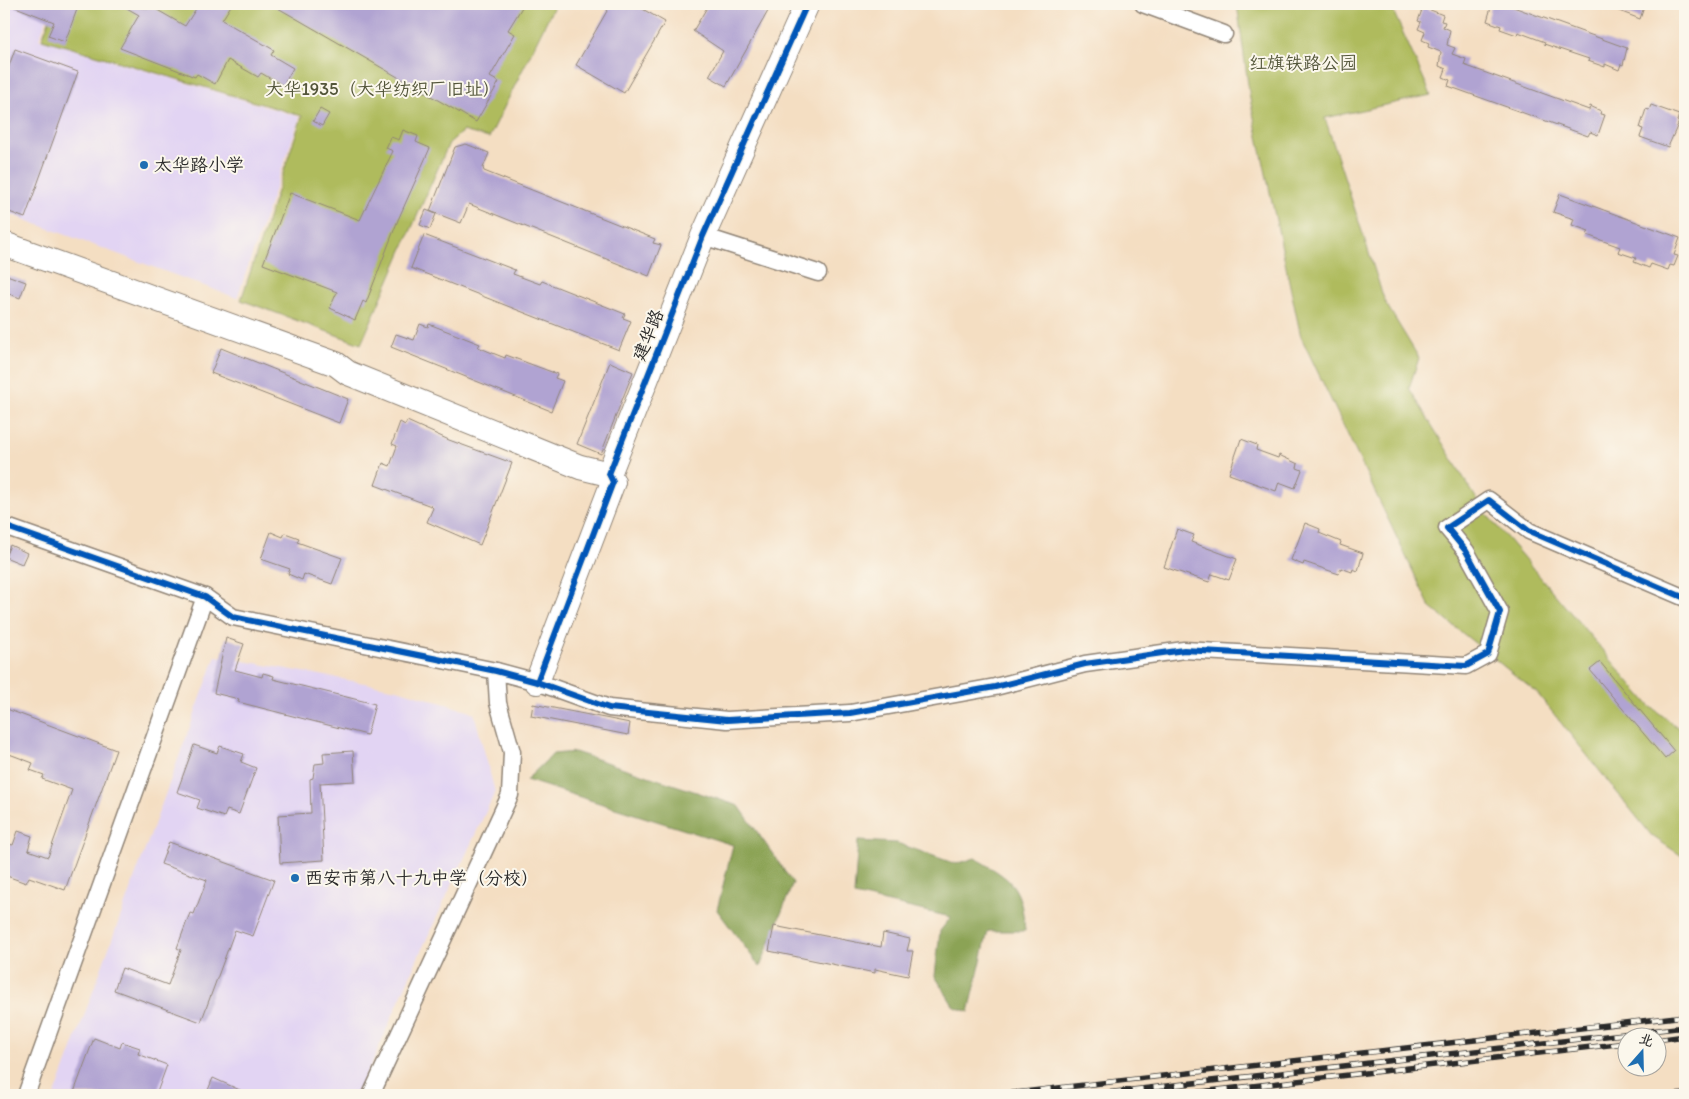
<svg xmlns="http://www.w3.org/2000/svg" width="1689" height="1099" viewBox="0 0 1689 1099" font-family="Itim,'LXGW WenKai TC',sans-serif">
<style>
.built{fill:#e2d4f3}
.green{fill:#afbb5d;stroke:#6d7344}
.forest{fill:#8ba354;stroke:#5b6740}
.building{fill:#b0a3d2}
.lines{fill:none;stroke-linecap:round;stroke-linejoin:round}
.street-casing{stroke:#908476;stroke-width:19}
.secondary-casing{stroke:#908476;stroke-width:26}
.street{stroke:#fff;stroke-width:16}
.secondary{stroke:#fff;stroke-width:24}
.rail-casing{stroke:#2b2b2b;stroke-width:5.5}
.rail{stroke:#fbf7ec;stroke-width:4;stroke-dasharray:11;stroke-linecap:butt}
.cycleway-casing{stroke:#fbf7ec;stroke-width:9}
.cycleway{stroke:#0057b8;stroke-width:6}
.poi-dot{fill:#1f6fb2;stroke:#fbf7ec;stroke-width:2}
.labels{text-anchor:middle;stroke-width:4;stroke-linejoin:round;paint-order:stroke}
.park-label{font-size:18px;fill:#53563a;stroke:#fbf7ec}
.poi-label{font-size:18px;fill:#2b2b2b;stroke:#fbf7ec;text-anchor:start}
.street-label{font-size:18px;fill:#2b2b2b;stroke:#fbf7ec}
</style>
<rect width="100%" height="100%" fill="#fbf7ec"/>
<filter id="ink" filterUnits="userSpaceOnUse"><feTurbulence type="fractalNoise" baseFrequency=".02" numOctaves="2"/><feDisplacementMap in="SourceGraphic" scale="10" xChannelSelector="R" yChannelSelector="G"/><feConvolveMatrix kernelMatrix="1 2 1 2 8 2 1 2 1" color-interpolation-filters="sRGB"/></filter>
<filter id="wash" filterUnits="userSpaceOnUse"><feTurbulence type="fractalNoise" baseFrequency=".0096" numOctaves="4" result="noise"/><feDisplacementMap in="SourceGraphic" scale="20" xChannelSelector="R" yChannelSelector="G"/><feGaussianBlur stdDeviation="1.12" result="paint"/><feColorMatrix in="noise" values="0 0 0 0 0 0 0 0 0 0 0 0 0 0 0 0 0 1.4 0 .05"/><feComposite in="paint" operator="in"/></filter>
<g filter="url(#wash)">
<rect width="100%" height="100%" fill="#f4dec2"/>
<g class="built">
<polygon points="4,4 53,4 39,39 300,117 237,298 4,212"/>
<polygon points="216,656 397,689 474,713 495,792 415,964 358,1095 55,1095"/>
</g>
<g class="green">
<polygon points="55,4 555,4 489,138 463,131 449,143 361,344 241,300 302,116 42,39"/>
<polygon points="1237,4 1390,4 1431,95 1325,118 1385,302 1419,358 1409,388 1484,511 1650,706 1685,733 1685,858 1652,836 1537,693 1430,607 1301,337 1250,99"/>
</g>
<g class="forest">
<polygon points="575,752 739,806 793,883 760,967 717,910 733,845 526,780 553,754"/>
<path d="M 858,841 L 897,843 L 956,864 L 975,858 C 1013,881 1021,884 1025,931 L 988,931 L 969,1012 L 954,1007 L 935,976 L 940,931 L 951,917 L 854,895 Z"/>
</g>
<g id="blocks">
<g class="building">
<polygon points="8,4 79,4 65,42 48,36 54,22"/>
<polygon points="199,4 232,4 222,20 274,50 271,55 293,68 283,86 261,73 258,77 228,60 215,84 197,74 195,77 120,48 139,15 125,7 154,8 185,26"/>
<polygon points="271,4 524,4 508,30 515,34 490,77 499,82 476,122"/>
<polygon points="611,4 634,4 665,22 624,93 576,65"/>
<polygon points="709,4 772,4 726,86 709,76 723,51 693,31"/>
<polygon points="1492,4 1505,4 1627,48 1623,65 1621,64 1619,70 1605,64 1605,67 1588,61 1589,59 1544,44 1545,42 1518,32 1517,35 1500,29 1501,26 1487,21"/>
<polygon points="1601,4 1645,4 1640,19"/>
<polygon points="1423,7 1443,15 1441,21 1445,22 1443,27 1450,30 1447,45 1455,48 1452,54 1466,59 1464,65 1589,110 1590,106 1601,111 1600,114 1605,115 1598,135 1590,132 1588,136 1448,86 1450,80 1443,77 1446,69 1439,66 1441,52 1428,47 1429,43 1422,40 1425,32 1418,29 1421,22 1418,21"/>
<polygon points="15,49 78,72 25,218 4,210 4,80"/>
<polygon points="1651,105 1679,115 1677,121 1679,122 1668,147 1640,137 1643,129 1640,128 1646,109 1649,110"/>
<polygon points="320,109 329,114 322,126 313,121"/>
<polygon points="403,130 418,136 416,142 430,148 398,220 366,303 363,301 355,320 330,308 337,292 263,264 290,193 360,220 393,151 386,148 391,137 399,140"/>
<polygon points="466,144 489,153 483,168 484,171 655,239 653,243 661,245 649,276 469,204 461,223 430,211 455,147"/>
<polygon points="1560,194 1680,238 1674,255 1678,256 1674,266 1670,265 1668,270 1651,264 1649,268 1634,262 1636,258 1618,252 1620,247 1587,235 1589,231 1572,225 1574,219 1553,212"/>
<polygon points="426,210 436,214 430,229 420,225"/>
<polygon points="424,235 515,270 513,274 540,284 542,281 625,314 623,318 631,321 619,350 411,268"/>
<polygon points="4,274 26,282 20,298 4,292"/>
<polygon points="420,324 428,327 429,324 480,344 478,347 490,352 505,358 506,355 557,374 555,378 563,381 551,411 391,347 396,334 414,340"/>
<polygon points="221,348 348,399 339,423 211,373"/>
<polygon points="610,362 633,372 601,454 577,444"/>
<polygon points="407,421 449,440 512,463 480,545 427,522 433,508 431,506 375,485 383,463 390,466 397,446 392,444 400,422 405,425"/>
<polygon points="1241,439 1257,445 1256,450 1278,458 1279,455 1298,464 1297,468 1302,470 1295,488 1279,482 1276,491 1229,474"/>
<polygon points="1305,523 1320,529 1319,533 1341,542 1340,545 1363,553 1358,571 1353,569 1352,572 1341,568 1339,574 1304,562 1303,565 1291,560"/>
<polygon points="1177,529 1194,535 1191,542 1237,559 1229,580 1212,574 1209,582 1164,567"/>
<polygon points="271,532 283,537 285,533 299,538 297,542 342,558 332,584 304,574 302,580 288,574 290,569 261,559"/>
<polygon points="10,545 27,553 22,564 5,557"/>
<polygon points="226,638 244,644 235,670 262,677 263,673 274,676 273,679 375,704 367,735 238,702 239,699 214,693"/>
<polygon points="1600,662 1674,751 1665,759 1590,670"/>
<polygon points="533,704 630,723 628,735 531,716"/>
<polygon points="4,708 116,750 65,890 29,877 26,883 4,875 4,843 13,845 18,831 32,836 28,850 48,857 72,790 42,779 44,775 30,770 33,763 4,752"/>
<polygon points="194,745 217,753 220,746 244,754 241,762 256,768 239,814 227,810 224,817 197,808 200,800 177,792"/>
<polygon points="353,751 355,781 320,783 324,860 280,863 278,815 311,813 310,779 313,778 315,764 324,763 323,753"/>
<polygon points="169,842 274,880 253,936 235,930 201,1022 114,990 122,968 168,985 181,950 177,948 190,913 194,914 207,880 161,864"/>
<polygon points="774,926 881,947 883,933 910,939 907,951 913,951 908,976 875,969 875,973 769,951"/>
<polygon points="94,1038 120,1048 122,1042 140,1048 138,1054 167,1065 156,1095 73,1095"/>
<polygon points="213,1078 251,1095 206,1095"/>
</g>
</g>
</g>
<g filter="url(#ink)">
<use href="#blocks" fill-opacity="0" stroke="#908476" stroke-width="1"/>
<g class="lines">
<defs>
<g id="street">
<polyline points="1143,4 1224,34"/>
<polyline points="703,236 818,273"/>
<polyline points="4,526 205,597 233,617 496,671 537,682 609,708 727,720 850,713 995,687 1085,664 1184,650 1466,666 1488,654 1500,612 1466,551 1447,528 1489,500 1529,531 1685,598"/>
<polyline points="26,1095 205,597"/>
<polyline points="371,1095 510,795 512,752 498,703 496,671"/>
</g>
<g id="secondary">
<polyline points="4,244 336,364 348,373 580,467 609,474"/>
<polyline points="537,682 613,482 609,474 703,236 807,4"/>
</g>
</defs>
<use href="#street" class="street-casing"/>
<use href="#secondary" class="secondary-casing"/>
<use href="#street" class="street"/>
<use href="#secondary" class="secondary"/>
<defs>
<g id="rail">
<polyline points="1656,1040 1685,1036"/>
<polyline points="996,1095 1685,1016"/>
<polyline points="1088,1095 1685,1027"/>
<polyline points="1174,1095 1626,1043"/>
<polyline points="1672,1095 1685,1094"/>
</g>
</defs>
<use href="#rail" class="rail-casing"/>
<use href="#rail" class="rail"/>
<defs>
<g id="cycleway">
<polyline points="4,526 205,597 233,617 496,671 537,682 609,708 727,720 850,713 995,687 1085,664 1184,650 1466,666 1488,654 1500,612 1466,551 1447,528 1489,500 1529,531 1685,598"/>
<polyline points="537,682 613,482 609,474 703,236 807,4"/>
</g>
</defs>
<use href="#cycleway" class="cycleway-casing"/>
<use href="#cycleway" class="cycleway"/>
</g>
</g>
<g class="poi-dot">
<circle cx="144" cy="165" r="5"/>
<circle cx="295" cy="878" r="5"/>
</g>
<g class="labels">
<g class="park-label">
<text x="1303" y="69">红旗铁路公园</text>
<text x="383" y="95">大华1935（大华纺织厂旧址）</text>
</g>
<g class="poi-label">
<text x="154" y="171">太华路小学</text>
<text x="305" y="884">西安市第八十九中学（分校）</text>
</g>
<g class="street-label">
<text transform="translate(648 335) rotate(-68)" y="6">建华路</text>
</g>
</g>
<rect width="1689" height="1099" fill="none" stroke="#fbf7ec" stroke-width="20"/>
<g transform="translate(1642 1052) rotate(20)"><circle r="24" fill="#fbf7ec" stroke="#a8a59f"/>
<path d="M0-4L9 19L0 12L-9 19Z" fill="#1f6fb2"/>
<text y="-8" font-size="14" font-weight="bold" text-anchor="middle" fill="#2b2b2b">北</text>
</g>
</svg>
